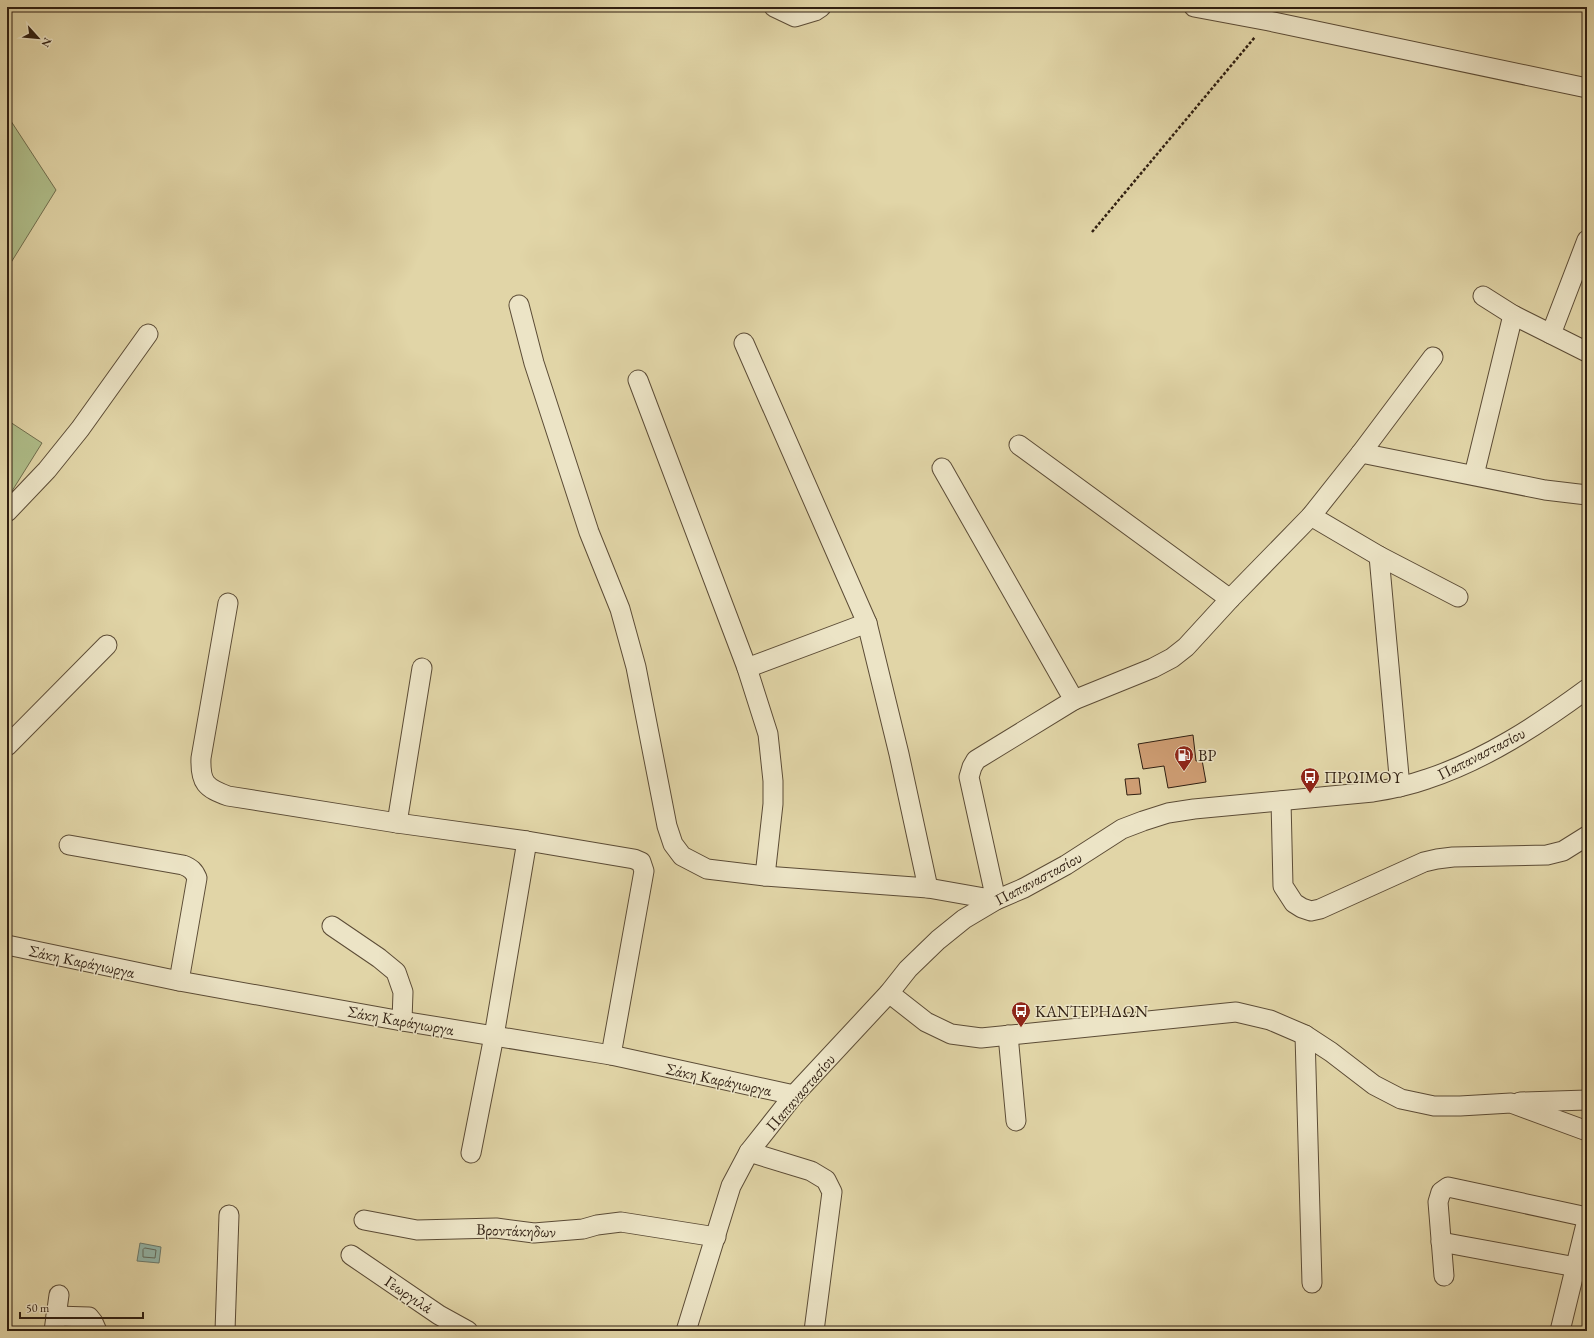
<svg xmlns="http://www.w3.org/2000/svg" width="1594" height="1338" viewBox="0 0 1594 1338" font-family="'EB Garamond',serif">
<style>
.green{fill:#afbe8a;stroke:#706e4e}
.water{fill:#94b8ac;stroke:#6c7b6e}
.lines{fill:none;stroke-linecap:round;stroke-linejoin:round}
.shore{stroke:#626c5e;stroke-width:1}
.building{fill:#ce9d73;stroke:#301f11}
.minor-casing{stroke:#5c4c36;stroke-width:21}
.path{stroke:#301f11;stroke-width:2.5;stroke-dasharray:3 2;stroke-linecap:butt}
.minor{stroke:#ece4c6;stroke-width:19}
.labels{text-anchor:middle;stroke-width:3;stroke-linejoin:round;paint-order:stroke}
.street-label{font-size:16px;fill:#301f11;stroke:#ece4c6}
.poi-label{font-size:16px;fill:#301f11;stroke:#ece4c6;text-anchor:start}
</style>
<rect width="100%" height="100%" fill="#e1d5a7"/>
<filter id="stains"><feTurbulence type="fractalNoise" baseFrequency=".005" numOctaves="4"/><feColorMatrix values="0 0 0 0 .2 0 0 0 0 .09 0 0 0 0 .02 0 0 0 .5 -.17"/></filter>
<radialGradient id="worn" r=".72"><stop offset=".6" stop-color="#630" stop-opacity="0"/><stop offset="1" stop-color="#630" stop-opacity=".3"/></radialGradient>
<g class="green">
<polygon points="7,115 56,190 7,269"/>
<polygon points="7,420 42,443 7,499"/>
</g>
<polygon class="water" points="140,1243 161,1247 159,1263 137,1261"/>
<g class="lines">
<polygon class="shore" points="145,1248 156,1250 155,1258 143,1257 143,1250"/>
</g>
<g class="building">
<polygon points="1193,735 1196,761 1202,760 1206,782 1168,788 1164,766 1143,769 1138,744"/>
<polygon points="1139,778 1141,794 1127,795 1125,779"/>
</g>
<g class="lines">
<defs>
<g id="minor">
<polyline points="774,7 795,17 815,11 821,7"/>
<polyline points="1194,7 1269,21 1587,88"/>
<polyline points="1483,296 1513,315 1587,352"/>
<polyline points="519,305 534,363 589,532 620,609 636,667 667,826 673,844 682,856 707,869 765,876 928,888 996,900 969,777 972,767 976,760 1074,700 1153,668 1172,658 1186,647 1230,599 1311,516 1361,453 1433,357"/>
<polyline points="1551,334 1587,240"/>
<polyline points="744,343 867,623 899,754 928,888"/>
<polyline points="638,380 747,668 768,734 773,781 773,804 765,876"/>
<polyline points="1019,445 1230,599"/>
<polyline points="1361,453 1545,490 1587,495"/>
<polyline points="942,468 1074,700"/>
<polyline points="1474,475 1513,315"/>
<polyline points="7,512 47,470 80,429 148,334"/>
<polyline points="1311,516 1379,556 1458,597"/>
<polyline points="1379,556 1400,787"/>
<path d="M 228,603 L 201,758 C 200,783 206,788 228,796 L 397,823 L 527,841 L 634,859 L 641,862 L 644,871 L 611,1055"/>
<polyline points="747,668 867,623"/>
<polyline points="7,746 107,645"/>
<polyline points="1281,801 1283,886 1294,903 1302,908 1311,911 1320,909 1424,862 1437,859 1453,857 1547,855 1563,851 1587,836"/>
<polyline points="397,823 422,668"/>
<path d="M 69,845 L 183,865 C 191,868 194,871 197,878 L 179,981"/>
<polyline points="332,926 379,958 396,972 403,992 402,1021"/>
<polyline points="7,945 179,981 402,1021 611,1055 794,1095"/>
<polyline points="889,993 926,1022 951,1034 981,1038 1236,1012 1270,1020 1305,1035 1331,1052 1374,1085 1401,1099 1434,1106 1460,1106 1511,1103 1587,1131"/>
<polyline points="1008,1035 1016,1121"/>
<polyline points="1305,1035 1312,1283"/>
<polyline points="1520,1102 1587,1100"/>
<polyline points="749,1152 811,1171 826,1180 832,1192 814,1331"/>
<polyline points="471,1153 494,1036 527,841"/>
<polyline points="364,1220 417,1230 496,1228 534,1233 583,1229 597,1225 621,1222 716,1237"/>
<polyline points="1441,1242 1576,1267"/>
<polyline points="351,1255 439,1315 468,1331"/>
<polyline points="1444,1276 1438,1202 1441,1192 1448,1187 1587,1217"/>
<polyline points="56,1316 89,1317 93,1322 97,1331"/>
<polyline points="54,1331 59,1295"/>
<polyline points="225,1331 229,1215"/>
<path d="M 686,1331 L 731,1186 L 749,1152 L 794,1095 L 889,993 L 908,969 L 938,940 L 964,919 L 996,900 L 1024,888 L 1066,865 L 1122,829 L 1143,821 L 1168,813 L 1194,809 L 1373,792 C 1391,789 1410,785 1427,779 C 1485,760 1538,725 1587,689"/>
<polyline points="1560,1331 1587,1220"/>
</g>
</defs>
<use href="#minor" class="minor-casing"/>
<polyline class="path" points="1092,232 1255,37"/>
<use href="#minor" class="minor"/>
</g>
<defs>
<symbol id="fuel-pin" viewBox="-11 -11 22 30"><path d="M0 17L-7.5 6A9.5 9.5 0 1 1 7.5 6Z" fill="#8f2418" stroke="#ece4c6"/><path d="M-5.5-6h7V0h2V4h1.3V-2.5L3-4.5l.8-.8L6-3V5H2.5V1h-1V6h-7ZM-4.2-4.7v3.2H.2V-4.7Z" fill="#fff"/></symbol>
<symbol id="bus-pin" viewBox="-11 -11 22 30"><path d="M0 17L-7.5 6A9.5 9.5 0 1 1 7.5 6Z" fill="#8f2418" stroke="#ece4c6"/><path d="M-5-6H5V4H4V6H2V4H-2V6H-4V4H-5ZM-3.5-4V0h7V-4ZM-3.5 1.2v1.5H-2V1.2ZM2 1.2v1.5H3.5V1.2Z" fill="#fff"/></symbol>
</defs>
<g fill-rule="evenodd">
<use href="#fuel-pin" x="1173" y="744" width="22" height="30"/>
<use href="#bus-pin" x="1299" y="766" width="22" height="30"/>
<use href="#bus-pin" x="1010" y="1000" width="22" height="30"/>
</g>
<g class="labels">
<g class="street-label">
<text transform="translate(1481 753) rotate(-27)" y="6">Παπαναστασίου</text>
<text transform="translate(1038 878) rotate(-28)" y="6">Παπαναστασίου</text>
<text transform="translate(82 961) rotate(12)" y="6">Σάκη Καράγιωργα</text>
<text transform="translate(401 1020) rotate(10)" y="6">Σάκη Καράγιωργα</text>
<text transform="translate(719 1079) rotate(12)" y="6">Σάκη Καράγιωργα</text>
<text transform="translate(800 1092) rotate(-49)" y="6">Παπαναστασίου</text>
<text transform="translate(516 1230) rotate(2)" y="6">Βροντάκηδων</text>
<text transform="translate(409 1294) rotate(34)" y="6">Γεωργιλά</text>
</g>
<g class="poi-label">
<text x="1198" y="761">BP</text>
<text x="1324" y="783">ΠΡΩΙΜΟΥ</text>
<text x="1035" y="1017">ΚΑΝΤΕΡΗΔΩΝ</text>
</g>
</g>
<rect width="1594" height="1338" fill="none" stroke="#e1d5a7" stroke-width="24"/>
<rect x="8" y="8" width="1578" height="1322" fill="none" stroke="#301f11" stroke-width="2"/>
<rect x="12" y="12" width="1570" height="1314" fill="none" stroke="#301f11"/>
<g transform="translate(38 38) rotate(117)" stroke="#ece4c6" stroke-width="3" paint-order="stroke">
<path d="M0-3L7 15L0 10L-7 15Z" fill="#301f11"/>
<text y="-6" font-size="11" font-weight="bold" text-anchor="middle" fill="#301f11">N</text>
</g>
<path d="M20 1312v6h123v-6" fill="none" stroke="#301f11" stroke-width="2"/>
<text x="26" y="1312" font-size="12" fill="#301f11" stroke="#ece4c6" stroke-width="3" paint-order="stroke">50 m</text>
<rect width="100%" height="100%" filter="url(#stains)"/>
<rect width="100%" height="100%" fill="url(#worn)"/>
</svg>
